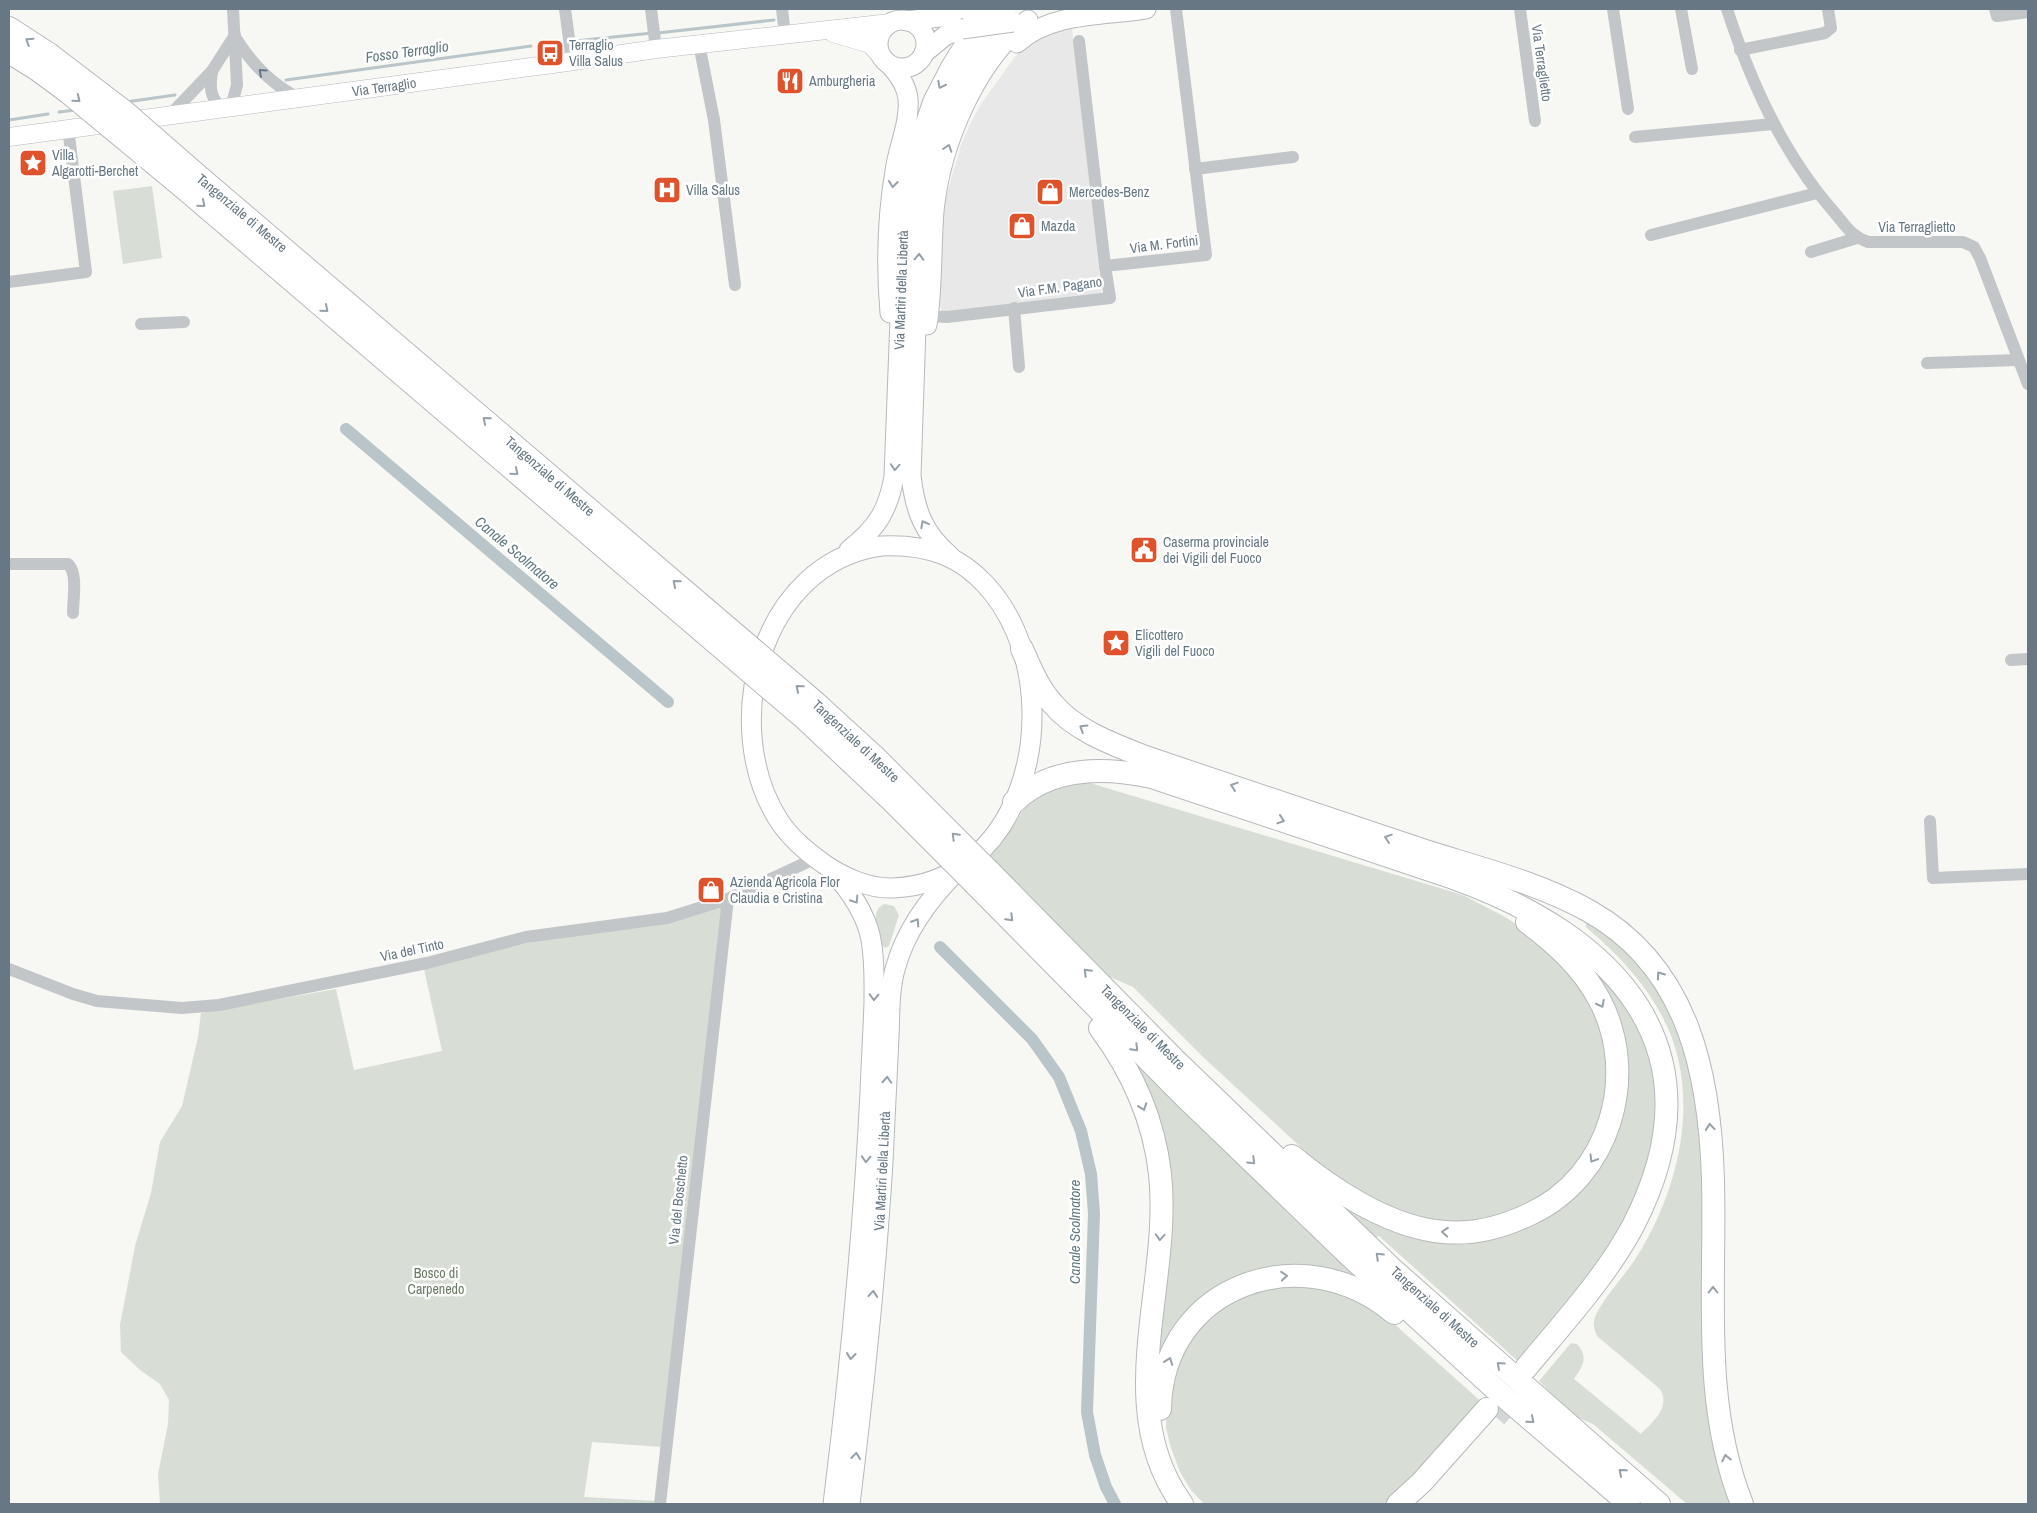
<svg xmlns="http://www.w3.org/2000/svg" width="2037" height="1513" viewBox="0 0 2037 1513" font-family="'Archivo Narrow',sans-serif">
<style>
.built{fill:#e7e8e7}
.green{fill:#d8ded5}
.lines{fill:none;stroke-linecap:round;stroke-linejoin:round}
.stream{stroke:#b9c5c8;stroke-width:3}
.canal{stroke:#b9c5c8;stroke-width:12}
.highway-tunnel{stroke:#d3d7d8;stroke-width:22;stroke-dasharray:22 11;stroke-linecap:butt}
.secondary-casing{stroke:#b5babe;stroke-width:19}
.primary-casing{stroke:#b5babd;stroke-width:21}
.highway-casing{stroke:#b5b9bb;stroke-width:24}
.street{stroke:#c2c6c9;stroke-width:12}
.secondary{stroke:#fff;stroke-width:18}
.primary{stroke:#fff;stroke-width:19}
.highway{stroke:#fff;stroke-width:22}
.primary-bridge-casing{stroke:#b5babd;stroke-width:21;stroke-linecap:butt}
.highway-bridge-casing{stroke:#b5b9bb;stroke-width:24;stroke-linecap:butt}
.primary-bridge{stroke:#fff;stroke-width:19}
.highway-bridge{stroke:#fff;stroke-width:22}
.oneway{stroke:#95a0a9}
.oneway2{stroke:#677884}
.labels{text-anchor:middle;stroke-width:5;stroke-linejoin:round;paint-order:stroke}
.poi-label{font-size:14px;fill:#677884;stroke:#fff;text-anchor:start}
.street-label{font-size:14px;fill:#677884;stroke:#fff}
.park-label{font-size:14px;fill:#6a7b65;stroke:#fff}
.water-label{font-size:15px;font-style:italic;fill:#637980;stroke:#fff}
</style>
<rect width="100%" height="100%" fill="#f7f7f4"/>
<polygon class="built" points="1072,28 1102,296 943,312 940,307 942,232 945,200 961,145 971,122 981,104 1014,58 1026,47 1045,33"/>
<g class="green">
<polygon points="152,186 162,258 123,264 113,191"/>
<polygon points="1075,782 1090,783 1463,895 1505,917 1541,940 1602,1011 1614,1096 1564,1189 1460,1230 1384,1210 1306,1159 1305,1151 1203,1057 1133,987 1110,977 988,856 1014,825 1021,813 1031,799 1046,790"/>
<path d="M 884,904 L 894,906 L 899,915 L 889,946 L 885,948 L 882,945 C 880,932 868,912 884,904 Z"/>
<polygon points="722,906 662,1447 592,1442 584,1497 657,1501 656,1504 160,1504 158,1474 168,1424 169,1400 160,1384 140,1370 121,1352 120,1325 135,1246 151,1193 160,1142 182,1106 198,1037 201,1013 336,989 354,1070 442,1051 424,969 527,943"/>
<path d="M 1591,920 L 1648,970 L 1693,1056 L 1737,1504 L 1687,1504 L 1593,1424 L 1574,1416 L 1539,1381 L 1571,1343 L 1577,1344 C 1589,1358 1583,1366 1574,1379 L 1641,1434 C 1653,1422 1671,1407 1660,1389 L 1597,1336 C 1595,1331 1593,1326 1594,1321 C 1597,1305 1626,1274 1636,1258 C 1680,1189 1703,1092 1662,1016 C 1643,980 1616,953 1586,927 L 1586,922 Z"/>
<polygon points="1574,956 1613,986 1650,1046 1658,1129 1632,1216 1521,1364 1379,1236 1375,1238 1344,1210 1349,1205 1388,1223 1539,1219 1624,1091"/>
<polygon points="1134,1061 1356,1276 1356,1279 1295,1271 1181,1330 1155,1440 1164,1242"/>
<polygon points="1297,1282 1372,1304 1485,1405 1393,1504 1204,1504 1191,1490 1180,1472 1171,1448 1166,1428 1167,1393 1189,1338 1234,1298"/>
</g>
<g class="lines">
<g class="stream">
<polyline points="658,33 774,20"/>
<polyline points="575,41 652,33"/>
<polyline points="286,80 531,46"/>
<polyline points="126,102 175,95"/>
<polyline points="59,112 76,110"/>
<polyline points="9,120 48,114"/>
</g>
<g class="canal">
<polyline points="346,429 668,702"/>
<polyline points="940,947 1032,1039 1059,1077 1081,1131 1091,1174 1094,1214 1087,1412 1095,1455 1106,1487 1115,1504"/>
</g>
<polyline class="highway-tunnel" points="1496,1417 1522,1388"/>
<defs>
<g id="secondary">
<polyline points="833,33 870,44 881,56"/>
<polyline points="9,137 560,63 656,49 890,23"/>
</g>
<g id="primary">
<circle cx="902" cy="44" r="24"/>
<polyline points="907,21 971,13"/>
<path d="M 1017,43 C 1051,12 1104,16 1146,9"/>
<polyline points="924,53 946,35 962,29"/>
<path d="M 890,313 C 886,266 887,218 895,171 C 898,147 910,124 908,99 C 907,87 899,75 891,66"/>
<path d="M 927,325 C 933,287 931,249 934,211 C 941,143 975,63 1028,20"/>
<path d="M 881,546 C 902,545 924,547 944,555 C 976,568 1000,597 1014,628 C 1059,727 1020,882 893,888 C 869,889 843,877 824,864 C 806,851 790,838 778,819 C 719,725 760,563 881,546 Z"/>
<path d="M 849,550 C 876,529 888,511 894,477 L 903,239 L 905,207 L 909,177 L 916,150 L 933,101 L 950,68 L 982,16"/>
<path d="M 950,556 C 923,533 915,510 911,476 L 919,238 L 924,187 L 934,145 L 949,106 L 965,75 L 1003,14"/>
<path d="M 833,1504 C 850,1367 863,1231 870,1093 C 871,1063 873,1033 874,1002 C 874,980 875,957 870,935 C 864,911 850,891 834,873"/>
<path d="M 850,1504 C 864,1390 876,1277 883,1162 C 885,1121 887,1079 889,1037 C 890,1014 889,988 896,966 C 906,930 930,898 956,872"/>
</g>
<g id="highway">
<polyline points="9,28 49,54"/>
<polyline points="9,52 38,70"/>
<path d="M 1022,649 C 1030,667 1038,687 1052,703 C 1075,731 1115,745 1148,758 C 1240,788 1331,819 1422,850 C 1478,868 1537,882 1589,911 C 1689,967 1710,1075 1713,1180 C 1716,1288 1701,1401 1742,1504"/>
<path d="M 1014,802 C 1051,766 1105,767 1152,777 L 1451,877 C 1615,935 1725,1048 1633,1226 C 1605,1278 1564,1322 1526,1368"/>
<polyline points="989,871 1175,1060 1391,1268 1659,1504"/>
<polyline points="975,884 1182,1094 1350,1256 1494,1388 1629,1504"/>
<path d="M 1100,1028 C 1132,1071 1154,1121 1160,1174 C 1172,1283 1111,1407 1182,1504"/>
<path d="M 1292,1156 C 1330,1188 1385,1224 1435,1231 C 1467,1236 1501,1228 1530,1214 C 1610,1177 1640,1075 1599,999 C 1582,967 1555,943 1527,922"/>
<path d="M 1160,1409 C 1162,1284 1304,1236 1394,1313"/>
<polyline points="1398,1504 1422,1482 1487,1409"/>
</g>
</defs>
<use href="#secondary" class="secondary-casing"/>
<use href="#primary" class="primary-casing"/>
<use href="#highway" class="highway-casing"/>
<g class="street">
<polyline points="565,9 572,61"/>
<polyline points="651,9 656,49"/>
<polyline points="782,9 785,35"/>
<polyline points="1520,9 1535,121"/>
<polyline points="1613,9 1628,109"/>
<polyline points="1681,9 1692,69"/>
<path d="M 1727,9 C 1751,83 1783,154 1834,212 C 1845,225 1851,236 1868,242 L 1963,242 L 1974,247 L 1980,258 L 2028,384"/>
<polyline points="1995,9 1997,16 2028,12"/>
<path d="M 237,40 C 253,65 272,85 299,98"/>
<polyline points="1079,41 1105,266 1206,255 1176,9"/>
<polyline points="699,44 714,120 735,285"/>
<polyline points="1740,50 1825,33 1831,28 1828,9"/>
<path d="M 212,71 C 210,86 209,97 222,108"/>
<polyline points="231,107 237,85 233,9"/>
<polyline points="170,115 212,71 235,35"/>
<polyline points="1635,137 1773,124"/>
<polyline points="1195,169 1293,157"/>
<polyline points="1651,235 1817,193"/>
<polyline points="1811,252 1857,238"/>
<polyline points="9,282 86,272 68,128"/>
<polyline points="1014,308 1019,367"/>
<polyline points="928,316 947,317 1110,298 1105,266"/>
<polyline points="141,324 184,322"/>
<polyline points="1927,363 2018,360"/>
<path d="M 9,564 L 68,564 C 78,573 73,599 73,613"/>
<polyline points="2011,660 2028,659"/>
<polyline points="1930,821 1933,878 2028,874"/>
<polyline points="9,969 73,994 97,1001 182,1008 219,1005 427,963 526,937 667,918 728,899 816,858"/>
<polyline points="660,1504 728,899"/>
</g>
<use href="#secondary" class="secondary"/>
<use href="#primary" class="primary"/>
<use href="#highway" class="highway"/>
<defs>
<g id="primary-bridge">
<polyline points="971,13 1005,9"/>
<polyline points="962,29 1013,22"/>
</g>
<g id="highway-bridge">
<polyline points="49,54 125,112 196,174 816,703 874,756 989,871"/>
<polyline points="38,70 69,93 185,189 805,719 890,799 975,884"/>
</g>
</defs>
<use href="#primary-bridge" class="primary-bridge-casing"/>
<use href="#highway-bridge" class="highway-bridge-casing"/>
<use href="#primary-bridge" class="primary-bridge"/>
<use href="#highway-bridge" class="highway-bridge"/>
</g>
<defs><path id="oneway-chevron" d="M-2-3.5L2.5 0L-2 3.5" fill="none" stroke-width="1.6" stroke-linecap="round" stroke-linejoin="round" transform="scale(1.25)"/></defs>
<g class="oneway">
<use href="#oneway-chevron" transform="translate(29 41) rotate(-147)"/>
<use href="#oneway-chevron" transform="translate(941 85) rotate(117)"/>
<use href="#oneway-chevron" transform="translate(77 99) rotate(39)"/>
<use href="#oneway-chevron" transform="translate(948 148) rotate(-72)"/>
<use href="#oneway-chevron" transform="translate(893 184) rotate(97)"/>
<use href="#oneway-chevron" transform="translate(202 204) rotate(41)"/>
<use href="#oneway-chevron" transform="translate(919 257) rotate(-88)"/>
<use href="#oneway-chevron" transform="translate(325 309) rotate(41)"/>
<use href="#oneway-chevron" transform="translate(486 420) rotate(-140)"/>
<use href="#oneway-chevron" transform="translate(895 467) rotate(94)"/>
<use href="#oneway-chevron" transform="translate(515 472) rotate(40)"/>
<use href="#oneway-chevron" transform="translate(924 524) rotate(-118)"/>
<use href="#oneway-chevron" transform="translate(676 583) rotate(-140)"/>
<use href="#oneway-chevron" transform="translate(799 688) rotate(-139)"/>
<use href="#oneway-chevron" transform="translate(1083 728) rotate(-148)"/>
<use href="#oneway-chevron" transform="translate(1234 786) rotate(-161)"/>
<use href="#oneway-chevron" transform="translate(1281 820) rotate(18)"/>
<use href="#oneway-chevron" transform="translate(955 836) rotate(-135)"/>
<use href="#oneway-chevron" transform="translate(1388 838) rotate(-161)"/>
<use href="#oneway-chevron" transform="translate(855 900) rotate(57)"/>
<use href="#oneway-chevron" transform="translate(1010 918) rotate(45)"/>
<use href="#oneway-chevron" transform="translate(916 922) rotate(-57)"/>
<use href="#oneway-chevron" transform="translate(1087 972) rotate(-135)"/>
<use href="#oneway-chevron" transform="translate(1660 975) rotate(-126)"/>
<use href="#oneway-chevron" transform="translate(874 997) rotate(91)"/>
<use href="#oneway-chevron" transform="translate(1601 1004) rotate(63)"/>
<use href="#oneway-chevron" transform="translate(1135 1048) rotate(45)"/>
<use href="#oneway-chevron" transform="translate(887 1080) rotate(-87)"/>
<use href="#oneway-chevron" transform="translate(1143 1107) rotate(70)"/>
<use href="#oneway-chevron" transform="translate(1710 1127) rotate(-95)"/>
<use href="#oneway-chevron" transform="translate(866 1159) rotate(93)"/>
<use href="#oneway-chevron" transform="translate(1593 1159) rotate(121)"/>
<use href="#oneway-chevron" transform="translate(1252 1161) rotate(44)"/>
<use href="#oneway-chevron" transform="translate(1445 1232) rotate(-176)"/>
<use href="#oneway-chevron" transform="translate(1160 1237) rotate(94)"/>
<use href="#oneway-chevron" transform="translate(1379 1256) rotate(-136)"/>
<use href="#oneway-chevron" transform="translate(1284 1276) rotate(-5)"/>
<use href="#oneway-chevron" transform="translate(1713 1290) rotate(-90)"/>
<use href="#oneway-chevron" transform="translate(873 1294) rotate(-85)"/>
<use href="#oneway-chevron" transform="translate(851 1356) rotate(96)"/>
<use href="#oneway-chevron" transform="translate(1169 1361) rotate(-70)"/>
<use href="#oneway-chevron" transform="translate(1500 1365) rotate(-138)"/>
<use href="#oneway-chevron" transform="translate(1531 1420) rotate(40)"/>
<use href="#oneway-chevron" transform="translate(856 1456) rotate(-83)"/>
<use href="#oneway-chevron" transform="translate(1726 1458) rotate(-102)"/>
<use href="#oneway-chevron" transform="translate(1622 1472) rotate(-139)"/>
</g>
<use class="oneway2" href="#oneway-chevron" transform="translate(262 72) rotate(-138)"/>
<defs>
<symbol id="bus-square" viewBox="-11 -11 22 22"><rect x="-9" y="-9" width="18" height="18" rx="4" fill="#de522c" stroke="#fff"/><path d="M-5-6H5V4H4V6H2V4H-2V6H-4V4H-5ZM-3.5-4V0h7V-4ZM-3.5 1.2v1.5H-2V1.2ZM2 1.2v1.5H3.5V1.2Z" fill="#fff"/></symbol>
<symbol id="restaurant-square" viewBox="-11 -11 22 22"><rect x="-9" y="-9" width="18" height="18" rx="4" fill="#de522c" stroke="#fff"/><path d="M-5-6h1v4h1v-4h1v4h1v-4h1v5L-1.5 .5V6h-2V.5L-5-1ZM5-6V6H3V1.5H1.5Q1.5-4 5-6Z" fill="#fff"/></symbol>
<symbol id="sight-square" viewBox="-11 -11 22 22"><rect x="-9" y="-9" width="18" height="18" rx="4" fill="#de522c" stroke="#fff"/><path d="M0-6L1.8-2.2L6-1.7L2.9 1.2L3.7 5.4L0 3.3L-3.7 5.4L-2.9 1.2L-6-1.7L-1.8-2.2Z" fill="#fff"/></symbol>
<symbol id="hospital-square" viewBox="-11 -11 22 22"><rect x="-9" y="-9" width="18" height="18" rx="4" fill="#de522c" stroke="#fff"/><path d="M-5-5h3v3.5h4V-5h3V5h-3V1.5h-4V5h-3Z" fill="#fff"/></symbol>
<symbol id="shop-square" viewBox="-11 -11 22 22"><rect x="-9" y="-9" width="18" height="18" rx="4" fill="#de522c" stroke="#fff"/><path d="M-5-2.5h2.3a2.7 3.5 0 0 1 5.4 0H5L5.5 6h-11ZM-1.5-2.5h3a1.5 2.3 0 0 0-3 0Z" fill="#fff"/></symbol>
<symbol id="civic-square" viewBox="-11 -11 22 22"><rect x="-9" y="-9" width="18" height="18" rx="4" fill="#de522c" stroke="#fff"/><path d="M-.6-6.5H3V-4.5H.6V-3L4-1V1h2V6H-6V1h2V-1L-.6-3ZM-1.2 2.5V6h2.4V2.5Z" fill="#fff"/></symbol>
</defs>
<g fill-rule="evenodd">
<use href="#bus-square" x="534" y="37" width="32" height="32"/>
<use href="#restaurant-square" x="774" y="65" width="32" height="32"/>
<use href="#sight-square" x="17" y="147" width="32" height="32"/>
<use href="#hospital-square" x="651" y="174" width="32" height="32"/>
<use href="#shop-square" x="1034" y="176" width="32" height="32"/>
<use href="#shop-square" x="1006" y="210" width="32" height="32"/>
<use href="#civic-square" x="1128" y="534" width="32" height="32"/>
<use href="#sight-square" x="1100" y="627" width="32" height="32"/>
<use href="#shop-square" x="695" y="874" width="32" height="32"/>
</g>
<g class="labels">
<g class="poi-label">
<text x="569" y="50">Terraglio<tspan x="569" dy="16">Villa Salus</tspan></text>
<text x="809" y="86">Amburgheria</text>
<text x="52" y="160">Villa<tspan x="52" dy="16">Algarotti-Berchet</tspan></text>
<text x="686" y="195">Villa Salus</text>
<text x="1069" y="197">Mercedes-Benz</text>
<text x="1041" y="231">Mazda</text>
<text x="1163" y="547">Caserma provinciale<tspan x="1163" dy="16">dei Vigili del Fuoco</tspan></text>
<text x="1135" y="640">Elicottero<tspan x="1135" dy="16">Vigili del Fuoco</tspan></text>
<text x="730" y="887">Azienda Agricola Flor<tspan x="730" dy="16">Claudia e Cristina</tspan></text>
</g>
<g class="street-label">
<text transform="translate(1542 63) rotate(82)" y="5">Via Terraglietto</text>
<text transform="translate(384 87) rotate(-8)" y="5">Via Terraglio</text>
<text transform="translate(242 213) rotate(40)" y="5">Tangenziale di Mestre</text>
<text x="1917" y="232">Via Terraglietto</text>
<text transform="translate(1164 244) rotate(-7)" y="5">Via M. Fortini</text>
<text transform="translate(1060 287) rotate(-8)" y="5">Via F.M. Pagano</text>
<text transform="translate(901 290) rotate(-88)" y="5">Via Martiri della Libertà</text>
<text transform="translate(550 476) rotate(41)" y="5">Tangenziale di Mestre</text>
<text transform="translate(856 741) rotate(43)" y="5">Tangenziale di Mestre</text>
<text transform="translate(412 950) rotate(-12)" y="5">Via del Tinto</text>
<text transform="translate(1143 1027) rotate(45)" y="5">Tangenziale di Mestre</text>
<text transform="translate(882 1171) rotate(-87)" y="5">Via Martiri della Libertà</text>
<text transform="translate(678 1200) rotate(-84)" y="5">Via del Boschetto</text>
<text transform="translate(1435 1307) rotate(42)" y="5">Tangenziale di Mestre</text>
</g>
<g class="park-label">
<text x="436" y="1278">Bosco di<tspan x="436" dy="16">Carpenedo</tspan></text>
</g>
<g class="water-label">
<text transform="translate(407 52) rotate(-8)" y="5">Fosso Terraglio</text>
<text transform="translate(517 553) rotate(40)" y="5">Canale Scolmatore</text>
<text transform="translate(1075 1232) rotate(-90)" y="5">Canale Scolmatore</text>
</g>
</g>
<rect width="2037" height="1513" fill="none" stroke="#677884" stroke-width="20"/>
</svg>
